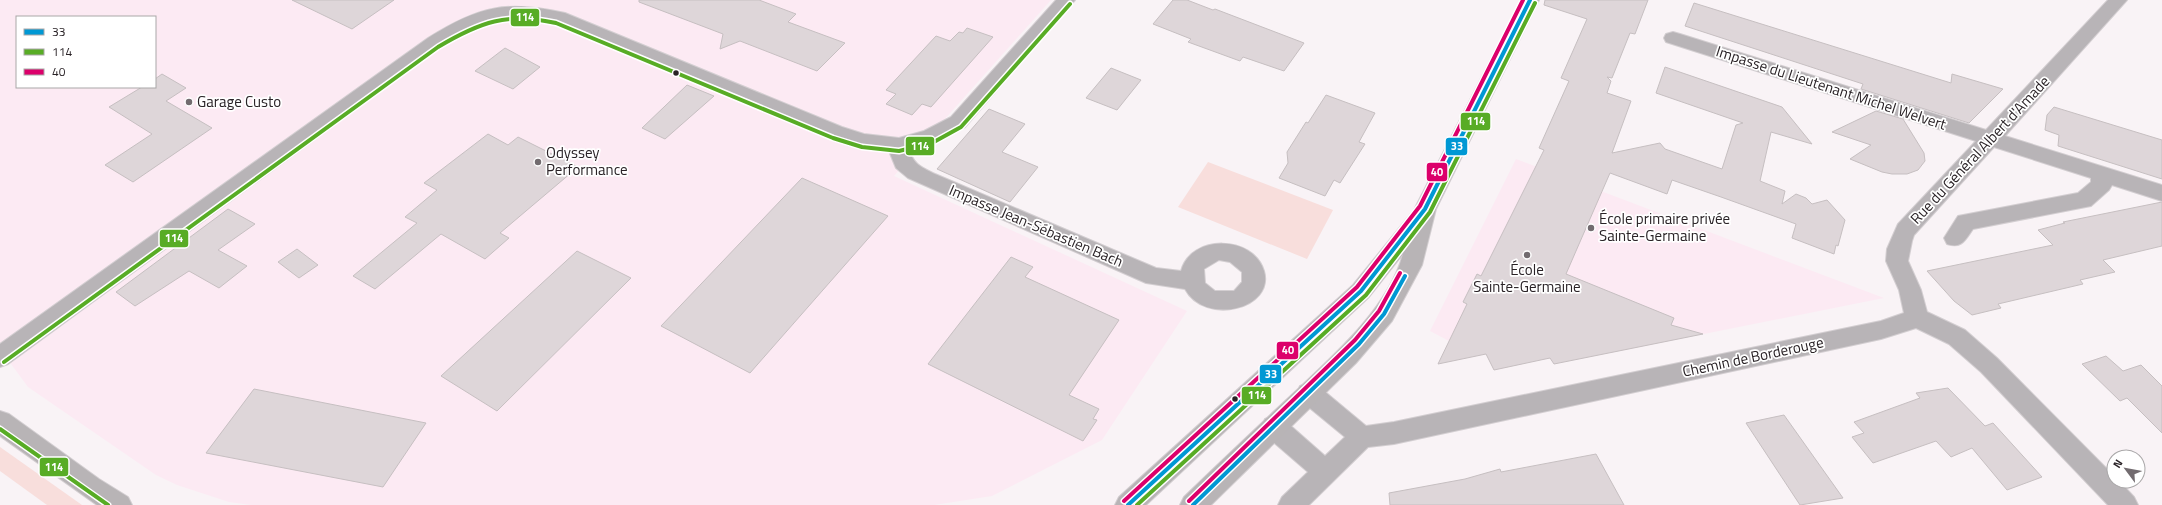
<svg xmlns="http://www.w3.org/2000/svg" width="2162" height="505" viewBox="0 0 2162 505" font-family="'Titillium Web',sans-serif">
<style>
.built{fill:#fceaf3;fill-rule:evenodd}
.green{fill:#f8dedc}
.building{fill:#ded6d9;stroke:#c6bfc1}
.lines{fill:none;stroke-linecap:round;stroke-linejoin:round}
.minor-casing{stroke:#d3ced1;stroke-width:2}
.secondary-casing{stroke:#d3ced1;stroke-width:2}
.minor{fill:#b8b4b7;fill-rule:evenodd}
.secondary{fill:#b8b4b6;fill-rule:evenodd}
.bus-1-casing{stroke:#fff;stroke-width:7}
.bus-2-casing{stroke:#fff;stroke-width:7}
.bus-3-casing{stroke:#fff;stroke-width:7}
.bus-1{stroke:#0098d4;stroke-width:4}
.bus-2{stroke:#58ac25;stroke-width:4}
.bus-3{stroke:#dc006b;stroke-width:4}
.bus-dot{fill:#292226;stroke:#fff;stroke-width:1.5}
.poi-dot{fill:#726b6f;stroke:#fff;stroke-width:1.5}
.labels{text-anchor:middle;stroke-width:3.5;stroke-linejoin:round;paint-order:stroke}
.street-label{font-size:15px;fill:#292226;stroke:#fff}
.poi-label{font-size:15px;fill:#292226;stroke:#fff;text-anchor:start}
.line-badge{stroke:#fff;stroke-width:1.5}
.badge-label{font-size:11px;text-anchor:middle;font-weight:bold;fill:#fff}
</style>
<rect width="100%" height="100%" fill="#f9f3f6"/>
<g class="built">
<path d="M 0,0 L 1051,0 L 894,176 L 1187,311 L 1102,440 L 992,496 L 934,505 L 251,505 L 229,502 L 177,485 L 156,475 L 28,387 L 0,349 ZM 17,17 L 155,17 L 155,87 L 17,87 Z"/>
<polygon points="1516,159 1884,298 1554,364 1550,358 1494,370 1486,354 1438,364 1449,341 1430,331"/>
</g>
<g class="green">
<polygon points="1208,162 1333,210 1307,259 1178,207"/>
<polygon points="0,447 82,505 47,505 0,471"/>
</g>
<g class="building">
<polygon points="292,0 394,0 352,29"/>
<polygon points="639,0 759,0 796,14 788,22 845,43 817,71 740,41 720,49 723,34 639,2"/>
<polygon points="1173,0 1187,0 1213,10 1215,9 1304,43 1284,71 1243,57 1240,61 1188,42 1191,39 1153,24"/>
<polygon points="1545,0 1648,0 1635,34 1630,33 1612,78 1607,77 1611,81 1607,93 1631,101 1612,153 1660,143 1665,149 1722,169 1736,125 1743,123 1656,93 1665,67 1782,107 1812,144 1771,132 1760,181 1785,191 1782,204 1796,194 1806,198 1812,204 1827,200 1845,220 1838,246 1836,245 1834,254 1792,238 1796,224 1721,197 1672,180 1667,194 1610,173 1566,274 1674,318 1671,325 1703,334 1554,364 1550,358 1494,370 1486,354 1438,364 1467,304 1463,302 1477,274 1481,276 1544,150 1539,148 1569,81 1561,78 1587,19 1544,5"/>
<polygon points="1694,3 1951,83 1952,74 2003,89 1969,123 1861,89 1863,84 1685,26"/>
<polygon points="967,28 993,37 931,107 922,104 912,115 886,104 896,94 886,90 936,36 950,41 959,32 963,33"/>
<polygon points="505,48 540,67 513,89 475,71"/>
<polygon points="1111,68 1141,80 1117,110 1086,98"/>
<polygon points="162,74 186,88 166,101 212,128 133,182 105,165 152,134 109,107 142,87 155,87 155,79"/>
<polygon points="687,85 714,96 665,139 642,128"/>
<polygon points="1326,95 1375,113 1359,142 1365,144 1340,183 1334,180 1325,196 1279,178 1288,163 1287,152 1306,122 1308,123"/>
<polygon points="2054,107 2162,140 2162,179 2058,146 2059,135 2045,130 2047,115"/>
<polygon points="989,109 1025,124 1002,152 1038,167 1010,202 937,169"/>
<polygon points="1876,111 1903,119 1924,153 1925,161 1918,170 1907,174 1892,174 1882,172 1850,159 1871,145 1832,132"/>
<polygon points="488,134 508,145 518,137 578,167 500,233 509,238 485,259 441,234 375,289 353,276 417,223 405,217 437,190 424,183"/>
<polygon points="802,178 888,216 750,373 661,326"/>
<polygon points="2162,202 2162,246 2103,260 2115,272 2080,280 2083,284 1998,304 2001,308 1972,315 1954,301 1927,271 2053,245 2038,230 2065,223 2063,222"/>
<polygon points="228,209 255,224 218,250 247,266 219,288 189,271 135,306 116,292"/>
<polygon points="297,249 318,265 299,278 278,262"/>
<polygon points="577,251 631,278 497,411 441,376"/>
<polygon points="1011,257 1033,267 1025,277 1119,320 1069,395 1099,409 1093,419 1097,420 1083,441 928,364"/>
<polygon points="2106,356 2123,371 2141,365 2162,386 2162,433 2127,398 2120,401 2082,364"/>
<polygon points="1948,388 1985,426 1993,423 2042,477 2007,490 1972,448 1951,457 1936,441 1873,463 1852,437 1864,433 1854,422 1920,398 1916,393"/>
<polygon points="254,389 426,423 383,487 206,453"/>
<polygon points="1784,415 1843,498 1800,505 1746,423"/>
<polygon points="1596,454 1624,505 1390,505 1389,493 1465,479 1500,469 1501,472"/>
</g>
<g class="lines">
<defs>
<g id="minor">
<path d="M 1056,0 L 1075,0 L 965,127 L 937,142 L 910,150 C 912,164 923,168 935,174 L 1156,268 L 1181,271 C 1191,234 1253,235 1264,271 C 1275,309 1205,326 1185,289 L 1146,283 L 908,178 L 896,168 L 889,151 L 863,148 L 828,137 L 551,21 C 506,9 479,22 442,46 L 8,364 L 0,367 L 0,344 L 428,38 C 479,6 506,0 565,13 L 842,127 L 864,134 L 899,138 L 924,131 L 951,117 ZM 1219,260 L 1230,262 L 1242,272 L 1242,282 L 1234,291 L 1215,291 L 1205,283 L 1204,269 Z"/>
<path d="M 2108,0 L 2127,0 L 2005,136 L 2162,185 L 2162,201 L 2112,185 L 2109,190 L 2091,206 L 1973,229 C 1965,240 1962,249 1947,244 L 1944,238 L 1958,216 L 2078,193 L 2091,182 L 2091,178 L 1994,147 L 1914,235 L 1912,241 L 1908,261 L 1921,290 L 1927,312 L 1965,330 L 1997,358 L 2114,476 L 2114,481 L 2119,481 L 2134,497 L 2138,505 L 2108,505 L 1981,372 L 1949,344 L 1916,328 L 1881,339 L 1394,444 L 1368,447 L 1309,505 L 1278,505 L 1282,497 L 1308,472 L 1265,435 L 1262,427 L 1265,419 L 1274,416 L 1283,419 L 1325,456 L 1345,437 L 1300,400 L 1297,393 L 1300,386 L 1309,383 L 1318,386 L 1366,426 L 1394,422 L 1881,321 L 1904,313 L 1899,290 L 1886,261 L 1887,249 L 1898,224 L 1976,141 L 1666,42 L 1664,38 L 1666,34 L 1673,32 L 1680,34 L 1986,130 Z"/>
</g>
<g id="secondary">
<path d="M 1521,0 L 1539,0 L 1436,209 L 1422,265 L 1392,321 L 1356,363 L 1211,505 L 1180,505 L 1184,497 C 1217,465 1250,434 1283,403 C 1325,363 1388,311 1403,254 L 1369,297 L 1146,505 L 1115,505 L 1119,497 L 1353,285 L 1414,210 Z"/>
<polygon points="0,411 9,414 99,479 128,497 132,505 97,505 0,436"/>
</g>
</defs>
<use href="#minor" class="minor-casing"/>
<use href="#secondary" class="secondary-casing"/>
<use href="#minor" class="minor"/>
<use href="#secondary" class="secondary"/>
<defs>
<g id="bus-1">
<polyline points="1128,505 1361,291 1425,209 1530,0"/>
<polyline points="1193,505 1359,344 1384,314 1405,276"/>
</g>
<g id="bus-2">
<path d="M 4,362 L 438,47 C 480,22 507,12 556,23 L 833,138 L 862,147 L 899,151 L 932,143 L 961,127 L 1070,4"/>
<polyline points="0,429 108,505"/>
<polyline points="1137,505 1366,295 1430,212 1535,3"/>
</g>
<g id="bus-3">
<polyline points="1124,501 1357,287 1420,206 1523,0"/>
<polyline points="1189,501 1355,340 1379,311 1400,273"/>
</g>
</defs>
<use href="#bus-1" class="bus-1-casing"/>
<use href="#bus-2" class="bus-2-casing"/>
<use href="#bus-3" class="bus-3-casing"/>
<use href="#bus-1" class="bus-1"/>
<use href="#bus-2" class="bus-2"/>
<use href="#bus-3" class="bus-3"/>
</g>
<g class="bus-dot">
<circle cx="676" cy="73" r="3.5"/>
<circle cx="1235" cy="399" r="3.5"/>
</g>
<g class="poi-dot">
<circle cx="189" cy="102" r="4"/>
<circle cx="538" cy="162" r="4"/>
<circle cx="1591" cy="228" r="4"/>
<circle cx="1527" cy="255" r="4"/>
</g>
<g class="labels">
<g class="street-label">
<text transform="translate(1831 88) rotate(18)" y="5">Impasse du Lieutenant Michel Welvert</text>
<text transform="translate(1980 150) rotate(-47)" y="5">Rue du Général Albert d'Amade</text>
<text transform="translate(1036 226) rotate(23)" y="5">Impasse Jean-Sébastien Bach</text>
<text transform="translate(1753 357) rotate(-12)" y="5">Chemin de Borderouge</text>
</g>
<g class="poi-label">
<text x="197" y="107">Garage Custo</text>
<text x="546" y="158">Odyssey<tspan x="546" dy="17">Performance</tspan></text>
<text x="1599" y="224">École primaire privée<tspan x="1599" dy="17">Sainte-Germaine</tspan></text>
<text x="1527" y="275" text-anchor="middle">École<tspan x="1527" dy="17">Sainte-Germaine</tspan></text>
</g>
</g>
<g class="line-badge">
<rect x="510" y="8" width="30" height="19" rx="4" fill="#58ac25"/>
<rect x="1460" y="112" width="31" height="19" rx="4" fill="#58ac25"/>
<rect x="905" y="136" width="30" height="20" rx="4" fill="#58ac25"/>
<rect x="1445" y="137" width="23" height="19" rx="4" fill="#0098d4"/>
<rect x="1426" y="162" width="22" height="20" rx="4" fill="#dc006b"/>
<rect x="159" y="229" width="30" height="19" rx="4" fill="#58ac25"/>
<rect x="1276" y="341" width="23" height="19" rx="4" fill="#dc006b"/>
<rect x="1259" y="364" width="23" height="20" rx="4" fill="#0098d4"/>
<rect x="1241" y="386" width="31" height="19" rx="4" fill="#58ac25"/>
<rect x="39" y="457" width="30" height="20" rx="4" fill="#58ac25"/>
</g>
<g class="badge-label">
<text x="525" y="21">114</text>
<text x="1476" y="125">114</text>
<text x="920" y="150">114</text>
<text x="1457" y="150">33</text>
<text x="1437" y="176">40</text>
<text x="174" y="242">114</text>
<text x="1288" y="354">40</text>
<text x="1271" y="378">33</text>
<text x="1257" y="399">114</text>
<text x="54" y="471">114</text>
</g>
<rect x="16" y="16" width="140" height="72" fill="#ffffff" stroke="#a9a7a8"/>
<rect x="24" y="29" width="20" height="6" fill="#0098d4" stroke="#a9a7a8"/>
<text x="52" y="36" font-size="12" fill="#292226">33</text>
<rect x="24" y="49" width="20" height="6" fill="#58ac25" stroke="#a9a7a8"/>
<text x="52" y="56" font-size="12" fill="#292226">114</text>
<rect x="24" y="69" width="20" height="6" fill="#dc006b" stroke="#a9a7a8"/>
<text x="52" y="76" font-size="12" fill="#292226">40</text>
<g transform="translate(2126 469) rotate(302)"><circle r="19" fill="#ffffff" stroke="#a9a7a8"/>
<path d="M0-3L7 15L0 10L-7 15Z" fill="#726b6f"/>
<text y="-6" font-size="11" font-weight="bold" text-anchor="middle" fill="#292226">N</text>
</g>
</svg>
